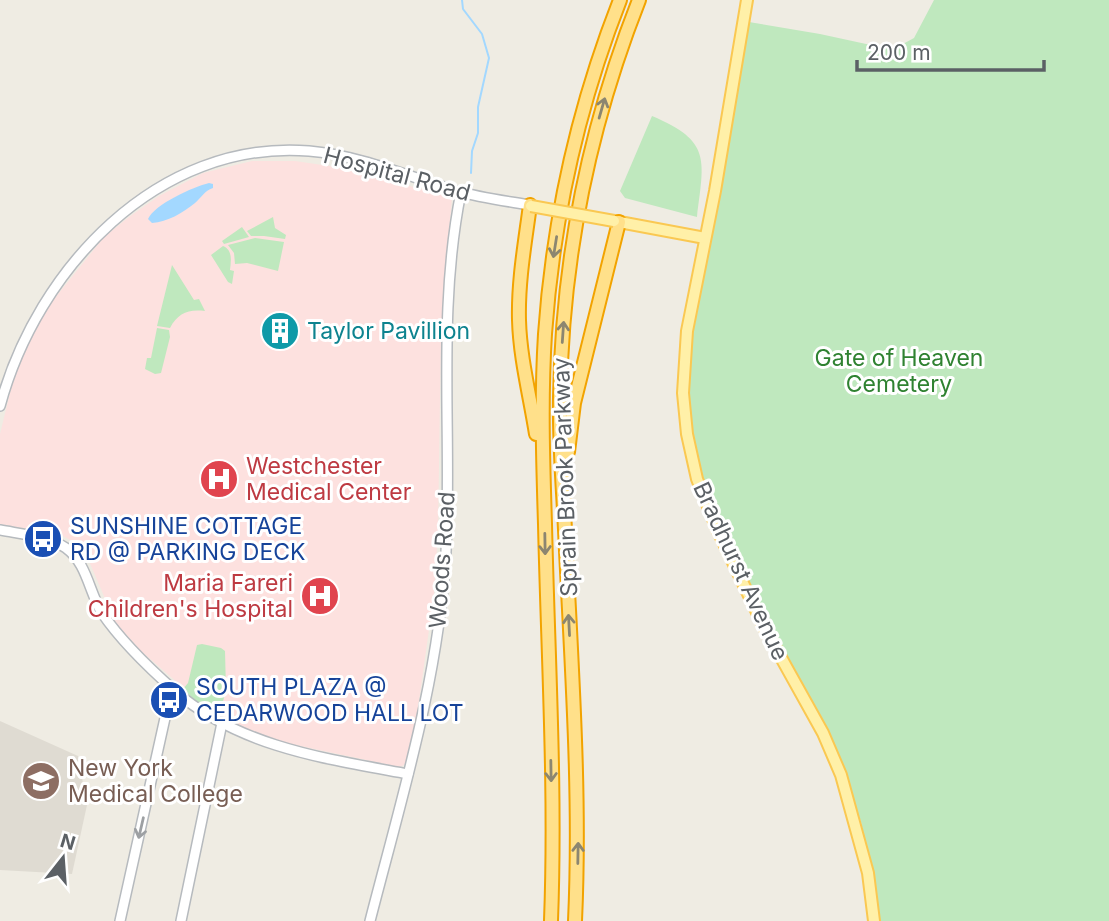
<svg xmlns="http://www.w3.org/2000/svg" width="1109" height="921" viewBox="0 0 1109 921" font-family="Inter,sans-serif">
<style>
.education{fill:#dfdbd2}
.medical{fill:#fde1df}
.green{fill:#bfe8be}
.water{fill:#a3d8ff}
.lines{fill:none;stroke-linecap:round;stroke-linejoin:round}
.stream{stroke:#a3d8ff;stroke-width:2}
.minor-casing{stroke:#b6babe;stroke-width:12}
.major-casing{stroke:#fac852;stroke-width:14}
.highway-casing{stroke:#f2a300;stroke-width:16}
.minor{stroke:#fff;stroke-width:9}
.major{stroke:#fff0a8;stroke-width:10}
.highway{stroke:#ffe08a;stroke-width:12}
.major-bridge-casing{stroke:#fac852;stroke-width:14;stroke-linecap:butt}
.major-bridge{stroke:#fff0a8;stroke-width:10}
.oneway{stroke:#8c8670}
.oneway2{stroke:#9da0a3}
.labels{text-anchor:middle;stroke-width:6;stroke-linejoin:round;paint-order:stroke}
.street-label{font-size:23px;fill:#5b6065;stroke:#fff}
.culture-label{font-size:23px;fill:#0d838f;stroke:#fff;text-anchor:start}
.park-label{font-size:23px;fill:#2f8231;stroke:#fff}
.health-label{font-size:23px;fill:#be3a42;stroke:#fff;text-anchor:start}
.transit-label{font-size:23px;fill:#164399;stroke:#fff;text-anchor:start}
.education-label{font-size:23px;fill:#785e54;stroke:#fff;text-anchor:start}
</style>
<rect width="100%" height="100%" fill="#efece3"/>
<polygon class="education" points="0,721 78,756 87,805 72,874 0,870"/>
<polygon class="medical" points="252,161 295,161 336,167 452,197 441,333 438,532 434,594 418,708 407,760 404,765 399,767 286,743 242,727 202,704 141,651 115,622 83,547 61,535 0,524 0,434 15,372 30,337 50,304 104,237 129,217 159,196 203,173"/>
<g class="green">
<polygon points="934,0 1109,0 1109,921 879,921 874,880 861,822 837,752 735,561 702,481 695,458 689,407 689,357 694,317 749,22 820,34 880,47 901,45 914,38"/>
<path d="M 652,116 C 712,141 704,160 697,217 L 625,198 L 620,191 Z"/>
<polygon points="273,217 275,228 286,235 285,239 264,236 251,236 247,231"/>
<polygon points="242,227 249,237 224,244 222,241"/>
<polygon points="255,238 284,242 278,271 247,263 235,264 234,253 228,245"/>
<path d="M 223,246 C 233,250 231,261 230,270 L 234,271 L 232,284 L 228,282 L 211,255 Z"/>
<path d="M 172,265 L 194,300 L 199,299 L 205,311 C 188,309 178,313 170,328 L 157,326 Z"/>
<polygon points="157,328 169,330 170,337 161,373 155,374 145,369 147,358 151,358"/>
<polygon points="202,644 221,648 225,651 226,690 221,709 215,713 197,702 183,689 188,683 197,645"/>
</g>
<path class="water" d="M 209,183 L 213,184 L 213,188 C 204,191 202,197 195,203 C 182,213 168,222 152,223 L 148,219 C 155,204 193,187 209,183 Z"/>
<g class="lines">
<polyline class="stream" points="462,0 463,9 482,34 489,58 478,107 478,133 472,151 471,173"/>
<defs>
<g id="minor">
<path d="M 0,406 C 37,269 158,139 309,151 C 358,155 410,177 457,191 C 481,198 506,201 530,205"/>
<path d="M 0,530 C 21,534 48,536 66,548 C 87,563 89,592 102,613 C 121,641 149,668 175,691 C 239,747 327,759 408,774"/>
<polyline points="120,921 169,700 176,691"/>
<polyline points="181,921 222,723"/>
<path d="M 370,921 C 401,800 439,678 446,552 C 452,433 437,310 461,192"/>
</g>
<g id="major">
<polyline points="747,0 715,191 687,331 683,393 687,434 697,479 717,529 764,627 823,733 841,775 868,873 874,921"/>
<polyline points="614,221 705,238"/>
</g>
<g id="highway">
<path d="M 530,205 C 525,243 518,281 519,320 C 520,358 530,396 536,434"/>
<polyline points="568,452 574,403 619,222"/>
<path d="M 551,921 C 556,789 548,656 545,524 C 543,461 541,398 545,334 C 553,220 578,107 620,0"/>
<path d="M 575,921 C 581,791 571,660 565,530 C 563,486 559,442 560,397 C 562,261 589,127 639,0"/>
</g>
</defs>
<use href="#minor" class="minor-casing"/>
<use href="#major" class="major-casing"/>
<use href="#highway" class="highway-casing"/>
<use href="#minor" class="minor"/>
<use href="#major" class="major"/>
<use href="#highway" class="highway"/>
<defs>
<polyline id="major-bridge" points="531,206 614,221"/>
</defs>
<use href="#major-bridge" class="major-bridge-casing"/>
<use href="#major-bridge" class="major-bridge"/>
</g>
<defs><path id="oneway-shaft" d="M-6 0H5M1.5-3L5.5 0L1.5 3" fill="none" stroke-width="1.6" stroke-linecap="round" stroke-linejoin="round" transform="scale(1.75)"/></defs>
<g class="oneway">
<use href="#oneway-shaft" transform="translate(602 108) rotate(-74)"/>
<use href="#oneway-shaft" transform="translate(555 247) rotate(99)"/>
<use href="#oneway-shaft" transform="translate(563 332) rotate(-86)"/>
<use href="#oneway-shaft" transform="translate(545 544) rotate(89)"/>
<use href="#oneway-shaft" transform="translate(569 625) rotate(-93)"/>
<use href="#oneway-shaft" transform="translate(551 771) rotate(89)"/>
<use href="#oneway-shaft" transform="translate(578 853) rotate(-89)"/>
</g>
<use class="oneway2" href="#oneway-shaft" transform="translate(141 828) rotate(103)"/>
<defs>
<symbol id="building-disc" viewBox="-11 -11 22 22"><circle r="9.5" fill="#0f9aa8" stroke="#fff"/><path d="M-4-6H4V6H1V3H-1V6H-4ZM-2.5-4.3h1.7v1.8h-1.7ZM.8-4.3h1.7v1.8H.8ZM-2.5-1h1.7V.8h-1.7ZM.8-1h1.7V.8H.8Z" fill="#fff"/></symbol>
<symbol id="hospital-disc" viewBox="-11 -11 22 22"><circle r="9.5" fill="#e0444e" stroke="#fff"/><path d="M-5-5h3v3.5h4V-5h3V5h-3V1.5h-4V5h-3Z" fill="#fff"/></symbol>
<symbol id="bus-disc" viewBox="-11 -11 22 22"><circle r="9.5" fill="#1a4fb4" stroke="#fff"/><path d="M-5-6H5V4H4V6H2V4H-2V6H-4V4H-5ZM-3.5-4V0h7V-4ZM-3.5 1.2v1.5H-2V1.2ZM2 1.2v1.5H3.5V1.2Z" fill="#fff"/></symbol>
<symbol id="university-disc" viewBox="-11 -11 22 22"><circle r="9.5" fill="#8d6e63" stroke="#fff"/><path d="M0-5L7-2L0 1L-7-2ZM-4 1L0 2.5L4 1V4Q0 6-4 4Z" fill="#fff"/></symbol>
</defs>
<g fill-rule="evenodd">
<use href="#building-disc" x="258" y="309" width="44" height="44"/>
<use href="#hospital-disc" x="197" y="457" width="44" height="44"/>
<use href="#bus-disc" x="21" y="517" width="44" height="44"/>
<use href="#hospital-disc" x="298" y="574" width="44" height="44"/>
<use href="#bus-disc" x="147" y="678" width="44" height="44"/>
<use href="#university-disc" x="19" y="759" width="44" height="44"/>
</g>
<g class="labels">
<g class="street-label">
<text transform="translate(397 174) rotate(15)" y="8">Hospital Road</text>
<text transform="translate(565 477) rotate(-92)" y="8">Sprain Brook Parkway</text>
<text transform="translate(442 560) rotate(-86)" y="8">Woods Road</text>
<text transform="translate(741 571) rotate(65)" y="8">Bradhurst Avenue</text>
</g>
<g class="culture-label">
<text x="307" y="339">Taylor Pavillion</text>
</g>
<g class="park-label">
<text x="899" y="366">Gate of Heaven<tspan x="899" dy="26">Cemetery</tspan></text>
</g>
<g class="health-label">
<text x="246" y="474">Westchester<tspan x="246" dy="26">Medical Center</tspan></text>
<text x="293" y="591" text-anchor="end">Maria Fareri<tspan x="293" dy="26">Children's Hospital</tspan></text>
</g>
<g class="transit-label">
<text x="70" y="534">SUNSHINE COTTAGE<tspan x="70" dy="26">RD @ PARKING DECK</tspan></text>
<text x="196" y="695">SOUTH PLAZA @<tspan x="196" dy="26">CEDARWOOD HALL LOT</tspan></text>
</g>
<g class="education-label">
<text x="68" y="776">New York<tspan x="68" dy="26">Medical College</tspan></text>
</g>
</g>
<g transform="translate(63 858) rotate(17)" stroke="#ffffff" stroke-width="5" paint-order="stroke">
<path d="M0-5L12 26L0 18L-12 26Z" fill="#5b6065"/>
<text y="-10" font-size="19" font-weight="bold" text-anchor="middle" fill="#5b6065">N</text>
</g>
<path d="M857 60v10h187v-10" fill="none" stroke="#5b6065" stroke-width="3.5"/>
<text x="867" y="60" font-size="21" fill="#5b6065" stroke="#ffffff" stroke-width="5" paint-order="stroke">200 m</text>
</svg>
